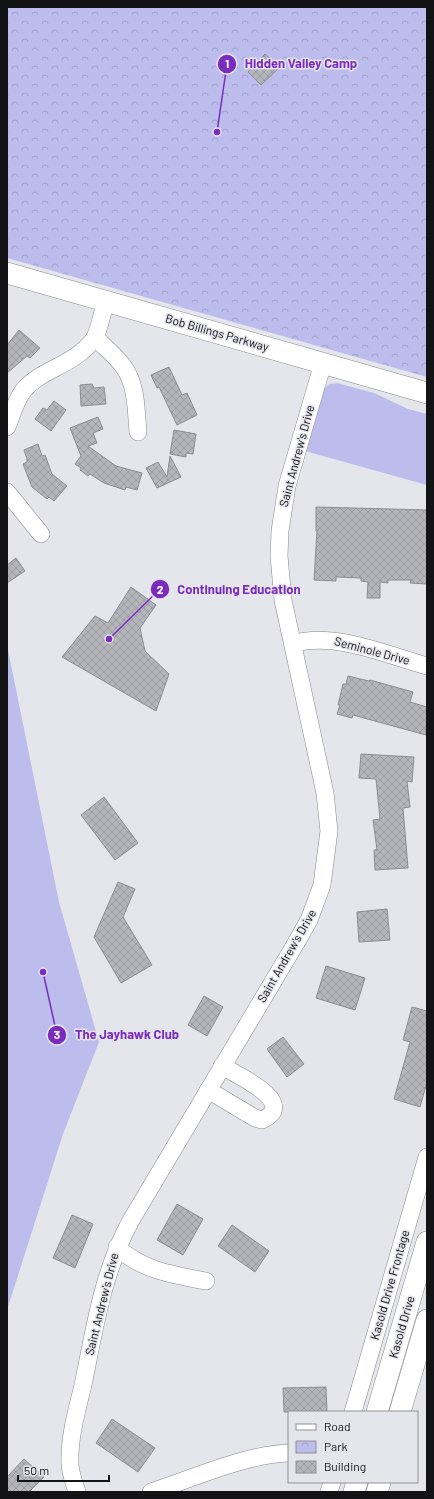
<svg xmlns="http://www.w3.org/2000/svg" width="434" height="1499" viewBox="0 0 434 1499" font-family="Barlow,sans-serif">
<style>
.green{fill:#bcbdec}
.park{fill:url(#park-crowns)}
.building{fill:url(#building-cross-hatch);stroke:#8c8d93}
.lines{fill:none;stroke-linecap:round;stroke-linejoin:round}
.minor-casing{stroke:#88898f;stroke-width:18}
.major-casing{stroke:#88898f;stroke-width:22}
.minor{stroke:#fff;stroke-width:17}
.major{stroke:#fff;stroke-width:21}
.labels{text-anchor:middle;stroke-width:3;stroke-linejoin:round;paint-order:stroke}
.street-label{font-size:12px;fill:#131315;stroke:#e5e5ec}
.leader{fill:none;stroke:#7b2cbf;stroke-width:1.5}
.callout-dot{fill:#7b2cbf;stroke:#e5e5ec;stroke-width:1.5}
.mark-label{font-size:12px;text-anchor:middle;font-weight:bold;fill:#fff}
.callout-label{font-size:13px;text-anchor:middle;font-weight:bold;fill:#7b2cbf;stroke:#e5e5ec;stroke-width:3;stroke-linejoin:round;paint-order:stroke}
</style>
<defs>
<pattern id="park-crowns" width="20" height="18" patternUnits="userSpaceOnUse"><rect width="20" height="18" fill="#bcbdec"/><path d="M2 6a3 3 0 1 1 6 0M12 15a3 3 0 1 1 6 0" fill="none" stroke="#a1a2ca"/></pattern>
<pattern id="building-cross-hatch" width="8" height="8" patternUnits="userSpaceOnUse"><rect width="8" height="8" fill="#b5b5bc"/><path d="M0 0l8 8M0 8l8-8" fill="none" stroke="#9b9ba1"/></pattern>
</defs>
<rect width="100%" height="100%" fill="#e5e5ec"/>
<g class="green">
<polygon points="337,383 374,393 408,409 427,414 427,485 305,451 324,389 329,384"/>
<polygon points="7,645 59,902 99,1042 63,1134 7,1310"/>
</g>
<polygon class="park" points="7,7 427,7 427,377 7,258"/>
<g class="building">
<polygon points="265,54 280,67 261,85 248,72"/>
<polygon points="19,330 40,348 30,358 27,356 7,373 7,345"/>
<polygon points="169,367 182,395 187,393 197,415 177,425 159,387 157,388 151,375"/>
<polygon points="92,384 94,388 104,387 106,404 81,406 80,385"/>
<polygon points="54,401 66,410 51,431 35,419 43,408 47,410"/>
<polygon points="98,417 103,429 93,433 97,443 88,446 116,466 142,473 137,490 126,487 125,490 104,483 90,474 88,476 80,470 81,468 75,464 81,456 70,428"/>
<polygon points="174,430 196,434 193,454 186,453 186,457 170,454"/>
<polygon points="38,444 42,456 45,455 52,474 67,486 54,501 49,497 47,499 32,487 23,464 27,462 27,459 24,450"/>
<polygon points="170,456 181,477 157,488 146,468 158,462 167,477"/>
<polygon points="316,507 427,510 427,584 410,583 411,580 388,580 388,583 380,582 380,598 367,598 368,582 361,581 361,578 336,577 336,581 314,580 317,531 316,531"/>
<polygon points="16,558 25,571 7,583 7,565"/>
<polygon points="131,587 156,605 140,628 145,651 169,674 156,711 62,657 95,616 108,623"/>
<polygon points="348,676 369,681 370,680 413,692 410,702 427,707 426,735 353,715 352,718 337,714 340,705 338,705 343,684 346,684"/>
<polygon points="361,754 414,757 412,782 407,781 410,807 403,808 408,868 375,870 374,850 377,850 373,820 380,819 376,779 359,778"/>
<polygon points="104,797 138,843 115,860 81,815"/>
<polygon points="118,882 135,889 123,917 152,965 121,983 94,937"/>
<polygon points="387,909 390,940 359,942 357,912"/>
<polygon points="326,966 365,978 355,1010 316,998"/>
<polygon points="204,996 223,1007 207,1036 188,1025"/>
<polygon points="412,1007 427,1011 427,1082 420,1107 394,1099 410,1042 403,1040"/>
<polygon points="283,1037 304,1064 287,1077 267,1049"/>
<polygon points="177,1204 203,1219 183,1255 157,1240"/>
<polygon points="72,1215 93,1224 75,1268 53,1258"/>
<polygon points="232,1225 269,1251 255,1272 218,1246"/>
<polygon points="326,1387 327,1412 284,1412 283,1388"/>
<polygon points="112,1419 155,1448 138,1472 96,1443"/>
<polygon points="24,1459 44,1477 29,1492 7,1492 7,1477"/>
</g>
<g class="lines">
<defs>
<g id="minor">
<path d="M 95,337 C 104,347 115,355 123,366 C 137,384 136,411 138,432"/>
<path d="M 7,427 C 12,415 15,402 23,391 C 40,369 74,366 94,339 C 100,329 102,312 106,301"/>
<polyline points="7,492 41,534"/>
<path d="M 293,644 C 333,631 387,655 427,666"/>
<path d="M 208,1090 L 255,1118 L 262,1120 C 300,1103 235,1074 222,1066"/>
<path d="M 117,1247 C 141,1270 173,1275 206,1281"/>
<polyline points="353,1412 427,1157"/>
<path d="M 77,1492 C 74,1482 70,1473 70,1463 C 69,1437 77,1410 83,1385 C 95,1327 102,1275 130,1222 L 296,943 L 309,920 L 322,885 L 329,831 L 325,793 L 283,600 L 279,556 L 280,531 L 287,486 L 323,363"/>
<path d="M 151,1492 C 191,1479 247,1454 289,1453"/>
<polyline points="329,1492 332,1482"/>
</g>
<g id="major">
<polyline points="7,273 427,393"/>
<polyline points="377,1412 427,1242"/>
<polyline points="400,1412 427,1320"/>
<polyline points="354,1492 357,1482"/>
<polyline points="377,1492 380,1482"/>
</g>
</defs>
<use href="#minor" class="minor-casing"/>
<use href="#major" class="major-casing"/>
<use href="#minor" class="minor"/>
<use href="#major" class="major"/>
</g>
<g class="labels">
<g class="street-label">
<text transform="translate(217 333) rotate(16)" y="4">Bob Billings Parkway</text>
<text transform="translate(297 456) rotate(-75)" y="4">Saint Andrew's Drive</text>
<text transform="translate(372 651) rotate(15)" y="4">Seminole Drive</text>
<text transform="translate(287 956) rotate(-60)" y="4">Saint Andrew's Drive</text>
<text transform="translate(390 1285) rotate(-74)" y="4">Kasold Drive Frontage</text>
<text transform="translate(102 1304) rotate(-76)" y="4">Saint Andrew's Drive</text>
<text transform="translate(402 1327) rotate(-74)" y="4">Kasold Drive</text>
</g>
</g>
<path class="leader" d="M217 132L227 64M109 639L160 589M43 972L57 1035"/>
<g class="callout-dot">
<circle cx="217" cy="132" r="4"/>
<circle cx="109" cy="639" r="4"/>
<circle cx="43" cy="972" r="4"/>
<circle cx="227" cy="64" r="10"/>
<circle cx="160" cy="589" r="10"/>
<circle cx="57" cy="1035" r="10"/>
</g>
<g class="mark-label">
<text x="227" y="68">1</text>
<text x="160" y="594">2</text>
<text x="57" y="1039">3</text>
</g>
<g class="callout-label">
<text x="301" y="68">Hidden Valley Camp</text>
<text x="239" y="594">Continuing Education</text>
<text x="127" y="1039">The Jayhawk Club</text>
</g>
<rect width="434" height="1499" fill="none" stroke="#131315" stroke-width="16"/>
<rect x="288" y="1411" width="130" height="72" fill="#e5e5ec" stroke="#919196"/>
<rect x="296" y="1424" width="20" height="6" fill="#ffffff" stroke="#919196"/>
<text x="324" y="1431" font-size="12" fill="#131315">Road</text>
<rect x="296" y="1441" width="20" height="12" fill="url(#park-crowns)" stroke="#919196"/>
<text x="324" y="1451" font-size="12" fill="#131315">Park</text>
<rect x="296" y="1461" width="20" height="12" fill="url(#building-cross-hatch)" stroke="#919196"/>
<text x="324" y="1471" font-size="12" fill="#131315">Building</text>
<path d="M18 1475v6h91v-6" fill="none" stroke="#131315" stroke-width="2"/>
<text x="24" y="1475" font-size="12" fill="#131315" stroke="#e5e5ec" stroke-width="3" paint-order="stroke">50 m</text>
</svg>
